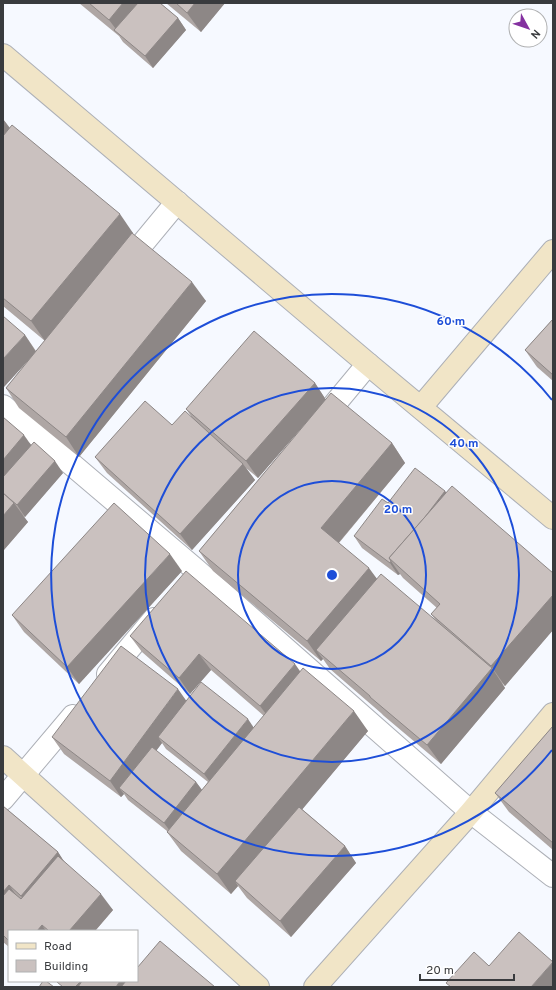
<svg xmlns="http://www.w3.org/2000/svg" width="556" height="990" viewBox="0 0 556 990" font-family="Overpass,sans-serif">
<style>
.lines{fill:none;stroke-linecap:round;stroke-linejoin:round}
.street-casing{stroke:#adb0b7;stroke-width:24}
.secondary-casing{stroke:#adb0b7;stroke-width:24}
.street{stroke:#fff;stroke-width:22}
.secondary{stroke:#f1e5c7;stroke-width:22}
.wall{fill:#aea6a4;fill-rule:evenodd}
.shaded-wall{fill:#8d8786}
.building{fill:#cac1bf;stroke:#8d8786}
.ring{fill:none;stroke:#1d4ed8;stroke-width:2}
.centre{fill:#1d4ed8;stroke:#fff;stroke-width:2}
.ring-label{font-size:12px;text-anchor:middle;font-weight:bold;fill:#1d4ed8;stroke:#fff;stroke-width:3;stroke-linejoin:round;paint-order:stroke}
</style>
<rect width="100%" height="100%" fill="#f6f9ff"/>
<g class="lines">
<defs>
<g id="street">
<polyline points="124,266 177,202"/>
<polyline points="3,406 196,570 471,812 553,876"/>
<polyline points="319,423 368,364"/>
<polyline points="108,674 154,619"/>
<polyline points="3,799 73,716"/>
</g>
<g id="secondary">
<polyline points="3,55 368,364 553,518"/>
<polyline points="421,407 553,251"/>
<polyline points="3,757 258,987"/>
<polyline points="315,987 471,812 553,714"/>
</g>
</defs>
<use href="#street" class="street-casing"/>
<use href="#secondary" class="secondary-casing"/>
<use href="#street" class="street"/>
<use href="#secondary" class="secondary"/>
</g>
<g class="wall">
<polygon points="79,3 160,3 178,18 186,30 153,68 123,42 119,36"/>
<polygon points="166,3 225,3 201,32"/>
<polygon points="3,119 10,128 133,233 133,234 206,301 79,457 19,408 6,388 31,357 3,388 25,335 36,351 45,341 3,306"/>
<polygon points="553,319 553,381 537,367 525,350"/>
<polygon points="315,383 326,400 392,443 405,463 339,543 377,579 437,622 431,614 437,608 403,578 400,574 398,575 362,548 354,536 388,503 445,491 446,493 553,573 553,630 505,686 502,683 505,688 441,764 384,716 381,713 330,669 323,659 321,661 213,571 199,551 318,409 258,478 246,468 255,480 192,550 107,473 95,457 172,425 191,416 186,409"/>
<polygon points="3,417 31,445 63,473 25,517 22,515 28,522 3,551"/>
<polygon points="182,571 79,684 24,632 12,615"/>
<path d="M 130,636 L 300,672 L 368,731 L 302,809 L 345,846 L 356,863 L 291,937 L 247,898 L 238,886 L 231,894 L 181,851 L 167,832 L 167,831 L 128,800 L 124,794 L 121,797 L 64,754 L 52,737 L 186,701 L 254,728 L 264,716 L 211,670 L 190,694 L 142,652 ZM 162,743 L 166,749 L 208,782 L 202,790 L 196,782 L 156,751 Z"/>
<polygon points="553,726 553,850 509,812 495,793"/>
<polygon points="3,806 58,852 64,862 113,910 95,931 9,931 9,947 3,942"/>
</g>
<g class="shaded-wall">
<polygon points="123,3 153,3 119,33 109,20"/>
<polygon points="195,3 225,3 201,32 187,13"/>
<polygon points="178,18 186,30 153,68 145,56"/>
<polygon points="3,119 14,134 3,147"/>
<polygon points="120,214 133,233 45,341 31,321"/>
<polygon points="192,282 206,301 79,457 66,437"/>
<polygon points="25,335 36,352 3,388 3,359"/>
<polygon points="315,383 326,400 258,478 246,461"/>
<polygon points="24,435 38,455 3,493 3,460"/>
<polygon points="392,443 405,463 335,547 321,528"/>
<polygon points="55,461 63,473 25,517 17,505"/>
<polygon points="243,464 255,480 192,550 180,534"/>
<polygon points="445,491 453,503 392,561"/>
<polygon points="14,503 28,522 3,551 3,516"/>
<polygon points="170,554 182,571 79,684 67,667"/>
<polygon points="391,561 400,574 398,575 390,563"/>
<polygon points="369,568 383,587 316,650 323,659 321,661 307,641"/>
<polygon points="553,595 553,630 505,686 491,666"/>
<polygon points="199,654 211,670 190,694 179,678"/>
<polygon points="295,664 307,681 272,722 260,706"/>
<polygon points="492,668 505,688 441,764 427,745"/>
<polygon points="178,689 190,706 158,737 162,743 125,792 119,788 124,794 121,797 110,781"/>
<polygon points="354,711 368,731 239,885 235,881 238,886 231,894 217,874"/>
<polygon points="248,719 256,731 213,786 204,774"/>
<polygon points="196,782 205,794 173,835 164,823"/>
<polygon points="345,846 356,863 291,937 280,921"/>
<polygon points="58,852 69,869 33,912 21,896"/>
<polygon points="9,885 21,902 3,923 3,892"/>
<polygon points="101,894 113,910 95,931 69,931"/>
<polygon points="42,925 46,931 37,931"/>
<polygon points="553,962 553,987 531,987"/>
<polygon points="137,966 143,975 134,987 116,987 120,981 137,981"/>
<polygon points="81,981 91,981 86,987 75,987"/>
</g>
<g class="building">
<polygon points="89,3 123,3 109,20"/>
<polygon points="138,3 160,3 178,18 145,56 114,30"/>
<polygon points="176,3 195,3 187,13"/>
<polygon points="12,125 120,214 31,321 3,298 3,136"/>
<polygon points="132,233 192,282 66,437 6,388"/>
<polygon points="3,316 25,335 3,359"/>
<polygon points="553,319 553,375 525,350"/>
<polygon points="254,331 315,383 246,461 186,409"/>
<polygon points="331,393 392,443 321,528 369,568 307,641 199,551"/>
<polygon points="145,401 172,425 185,411 243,464 180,534 95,457"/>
<polygon points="3,417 24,435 3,460"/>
<polygon points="34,442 55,461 17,505 3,493 3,477"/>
<polygon points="415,468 445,491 425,517 389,558 391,561 390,563 354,536 382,499 388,503"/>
<polygon points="452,486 553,573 553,595 491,666 431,614 440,604 389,558"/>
<polygon points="3,493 14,503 3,516"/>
<polygon points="114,503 170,554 67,667 12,615"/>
<polygon points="186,571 295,664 260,706 199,654 179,678 130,636"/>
<polygon points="381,574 492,668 427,745 370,697 370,696 316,650"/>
<polygon points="121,646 178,689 110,781 52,737"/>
<polygon points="303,668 354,711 217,874 167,832"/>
<polygon points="201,682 248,719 204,774 158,737"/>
<polygon points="553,726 553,843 495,793"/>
<polygon points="152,747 196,782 164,823 119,788"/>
<polygon points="3,806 58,852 21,896 9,885 3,892"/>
<polygon points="299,807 345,846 280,921 235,881"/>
<polygon points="58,856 101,894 69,931 49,931 42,925 37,931 9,931 9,939 8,940 3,935 3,896 9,889 21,899"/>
<polygon points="519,932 553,962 531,987 451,987 446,983 474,952 489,966"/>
<polygon points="160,941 215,987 121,987 126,981 137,981 137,968"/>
<polygon points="43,981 46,981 54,987 39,987"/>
<polygon points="58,981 81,981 75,987 63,987 57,982"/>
<polygon points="82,981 120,981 116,987 78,987"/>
</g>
<g class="ring">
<circle cx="332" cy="575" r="94"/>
<circle cx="332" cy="575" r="187"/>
<path d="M552 750A281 281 0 1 1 552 400"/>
</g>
<circle cx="332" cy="575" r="6" class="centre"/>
<g class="ring-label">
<text x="451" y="325">60 m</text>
<text x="464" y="447">40 m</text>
<text x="398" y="513">20 m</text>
</g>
<rect width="556" height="990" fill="none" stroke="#393b3e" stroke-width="8"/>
<rect x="8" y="930" width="130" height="52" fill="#ffffff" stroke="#b0b1b2"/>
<rect x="16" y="943" width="20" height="6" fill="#f1e5c7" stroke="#b0b1b2"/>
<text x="44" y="950" font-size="12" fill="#393b3e">Road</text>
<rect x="16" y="960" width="20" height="12" fill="#cac1bf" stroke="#b0b1b2"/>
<text x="44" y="970" font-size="12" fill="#393b3e">Building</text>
<g transform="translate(528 28) rotate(130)"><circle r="19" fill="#ffffff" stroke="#b0b1b2"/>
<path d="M0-3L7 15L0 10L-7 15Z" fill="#8431a0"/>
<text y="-6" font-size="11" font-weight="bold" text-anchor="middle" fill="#393b3e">N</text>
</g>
<path d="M420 974v6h94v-6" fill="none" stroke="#393b3e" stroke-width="2"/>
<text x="426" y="974" font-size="12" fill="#393b3e" stroke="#ffffff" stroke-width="3" paint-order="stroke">20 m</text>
</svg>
